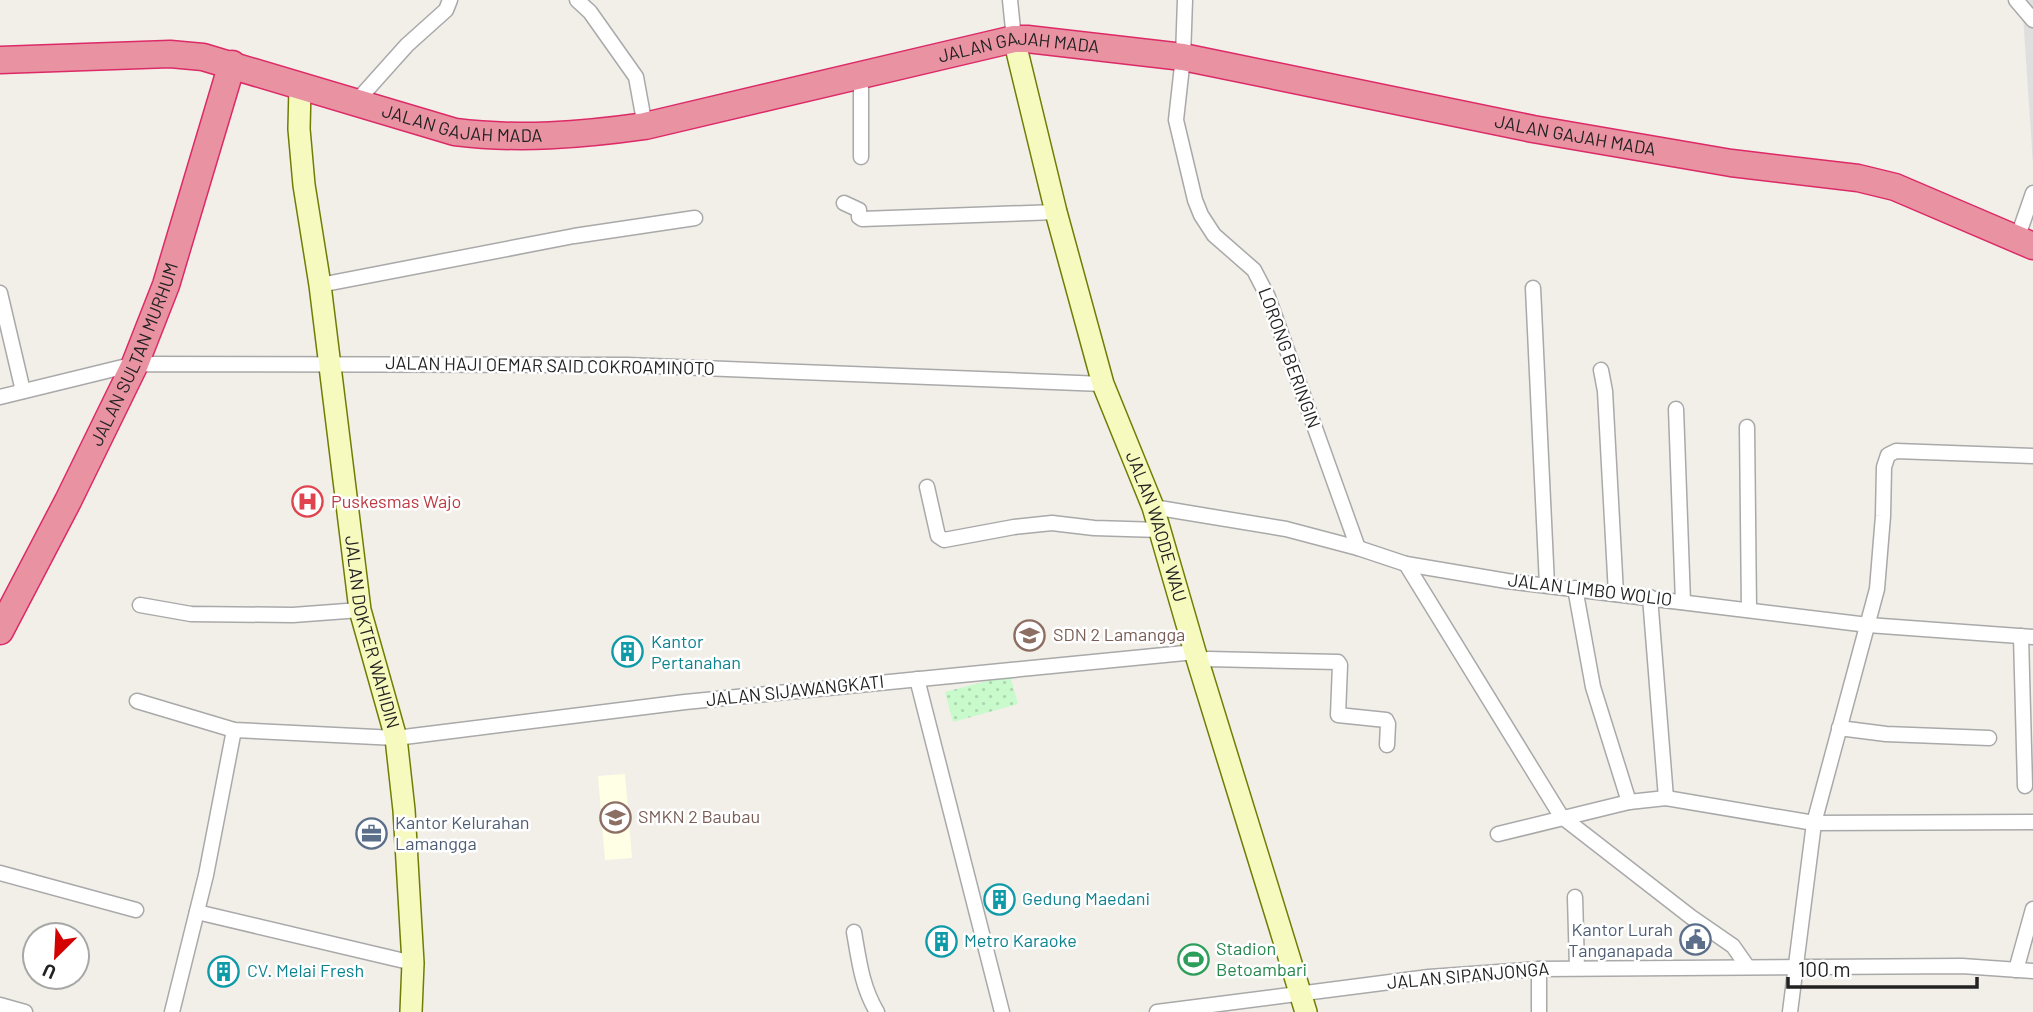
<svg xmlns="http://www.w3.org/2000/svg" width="2033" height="1012" viewBox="0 0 2033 1012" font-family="Barlow,sans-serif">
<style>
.residential{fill:#e0dfdf}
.education{fill:#ffffe5}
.park{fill:url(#park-dots)}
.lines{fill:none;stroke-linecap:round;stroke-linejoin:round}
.street-casing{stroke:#a9a9a9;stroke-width:17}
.secondary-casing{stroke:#707d05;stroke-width:24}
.highway-casing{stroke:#dc2a67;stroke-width:29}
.street{stroke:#fff;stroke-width:14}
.secondary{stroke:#f7fabf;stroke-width:21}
.highway{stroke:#e892a2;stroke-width:26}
.labels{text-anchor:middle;stroke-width:5;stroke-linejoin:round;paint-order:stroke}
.street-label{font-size:18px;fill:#222;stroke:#fff}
.health-label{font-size:18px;fill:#be3a42;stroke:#fff;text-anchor:start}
.education-label{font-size:18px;fill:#785e54;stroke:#fff;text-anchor:start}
.culture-label{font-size:18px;fill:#0d838f;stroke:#fff;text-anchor:start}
.service-label{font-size:18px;fill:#4e5e75;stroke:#fff;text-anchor:start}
.leisure-label{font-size:18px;fill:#27864d;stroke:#fff;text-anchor:start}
</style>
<defs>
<pattern id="park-dots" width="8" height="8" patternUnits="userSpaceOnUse" patternTransform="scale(1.75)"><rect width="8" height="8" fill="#c8facc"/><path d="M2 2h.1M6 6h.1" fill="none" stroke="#acd6af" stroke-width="1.8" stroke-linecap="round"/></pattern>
</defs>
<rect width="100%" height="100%" fill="#f2efe9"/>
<polygon class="residential" points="2022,0 2033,0 2033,164"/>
<polygon class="education" points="625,774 632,858 605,860 598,776"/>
<polygon class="park" points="1010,675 1018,704 953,722 945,692"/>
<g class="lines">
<defs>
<g id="street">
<polyline points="577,0 590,12 636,77 645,126"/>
<polyline points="1010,0 1014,39"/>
<polyline points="1185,0 1183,57 1176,120 1195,200 1201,215 1214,235 1254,270 1268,297 1358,548"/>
<polyline points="2016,0 2033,20"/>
<polyline points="861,75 861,157"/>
<polyline points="355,103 407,45 446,10 450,0"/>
<polyline points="844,203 859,210 859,217 862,219 1056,212"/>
<polyline points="2017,239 2033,193"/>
<polyline points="320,285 574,236 695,218"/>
<polyline points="1533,288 1547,585"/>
<polyline points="0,293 23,391"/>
<polyline points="1601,370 1605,391 1616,594"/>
<polyline points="0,397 135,364 627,365 1103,384"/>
<polyline points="1676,409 1683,602"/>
<polyline points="1747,427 1749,610"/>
<polyline points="927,487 938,536 944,540 1014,527 1052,523 1094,528 1160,530"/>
<polyline points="1153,507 1286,529 1358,548 1406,564 1507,581 1868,625 2033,637"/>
<polyline points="1406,564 1561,816 1691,917 1733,946 1747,966"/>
<polyline points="1575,588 1593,687 1629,802"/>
<polyline points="1650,597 1666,798"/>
<polyline points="140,605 191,614 293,615 360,610"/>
<polyline points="2021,636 2025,786"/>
<polyline points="1198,661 1208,659 1338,662 1340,665 1338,715 1386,720 1388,724 1387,745"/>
<polyline points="917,679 1002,1012"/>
<polyline points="137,701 234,730 396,738 685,702 1195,652"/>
<polyline points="1839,728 1886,734 1989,738"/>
<polyline points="1498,834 1629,802 1666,798 1814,823 2033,822"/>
<polyline points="0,873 136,910"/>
<polyline points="1575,897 1577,968"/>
<polyline points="197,912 413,963"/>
<path d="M 854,932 C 859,961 862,987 877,1012"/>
<polyline points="1539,969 1539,1012"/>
<polyline points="2016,970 2033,909"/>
<polyline points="0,1005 25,1012"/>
<polyline points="172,1012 206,875 234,730"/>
<polyline points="1157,1012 1429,977 1539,969 1962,966 2033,971"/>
<polyline points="1790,1012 1814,823 1877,589 1883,516 1884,467 1888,455 1896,451 2033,456"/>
</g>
<g id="secondary">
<path id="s1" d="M 1014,39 L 1056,212 L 1103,384 L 1153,507 L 1195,652 L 1306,1012"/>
<path id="s2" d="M 300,87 L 299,129 L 304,185 L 320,285 L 360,610 L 396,738 L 404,810 L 413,963 L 411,1012"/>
</g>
<g id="highway">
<path id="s3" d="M 0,60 L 170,54 L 203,57 L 455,132 C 518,140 581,135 645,126 L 1014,39 L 1027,39 L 1183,57 L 1533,129 L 1731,163 L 1858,178 L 1895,187 L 2033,246"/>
<path id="s4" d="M 0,631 L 68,501 L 135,364 L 166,285 L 232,64"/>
</g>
</defs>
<use href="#street" class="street-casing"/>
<use href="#secondary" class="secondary-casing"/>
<use href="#highway" class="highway-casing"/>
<use href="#street" class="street"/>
<use href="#secondary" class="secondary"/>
<use href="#highway" class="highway"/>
</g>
<defs>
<symbol id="hospital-ring" viewBox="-11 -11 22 22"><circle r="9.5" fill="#fff" stroke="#e0444e" stroke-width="1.5"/><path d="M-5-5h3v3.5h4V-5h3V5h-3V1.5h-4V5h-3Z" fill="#e0444e"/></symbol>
<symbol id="school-ring" viewBox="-11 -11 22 22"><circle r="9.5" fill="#fff" stroke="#8d6e63" stroke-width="1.5"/><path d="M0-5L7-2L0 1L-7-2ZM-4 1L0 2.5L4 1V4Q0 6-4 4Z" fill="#8d6e63"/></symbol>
<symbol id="building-ring" viewBox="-11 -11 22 22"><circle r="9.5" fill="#fff" stroke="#0f9aa8" stroke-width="1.5"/><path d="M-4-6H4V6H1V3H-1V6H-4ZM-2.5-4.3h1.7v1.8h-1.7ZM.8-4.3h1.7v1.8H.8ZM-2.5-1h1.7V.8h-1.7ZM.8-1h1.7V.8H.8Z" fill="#0f9aa8"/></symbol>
<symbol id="office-ring" viewBox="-11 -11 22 22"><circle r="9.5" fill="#fff" stroke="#5c6f8a" stroke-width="1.5"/><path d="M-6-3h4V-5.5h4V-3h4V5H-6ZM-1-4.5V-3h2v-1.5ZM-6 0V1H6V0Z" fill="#5c6f8a"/></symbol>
<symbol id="civic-ring" viewBox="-11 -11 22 22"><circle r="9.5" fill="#fff" stroke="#5c6f8a" stroke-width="1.5"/><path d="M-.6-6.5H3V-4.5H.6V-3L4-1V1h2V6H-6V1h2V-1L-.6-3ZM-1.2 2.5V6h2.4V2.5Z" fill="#5c6f8a"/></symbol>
<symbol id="stadium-ring" viewBox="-11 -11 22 22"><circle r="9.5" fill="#fff" stroke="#2e9e5b" stroke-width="1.5"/><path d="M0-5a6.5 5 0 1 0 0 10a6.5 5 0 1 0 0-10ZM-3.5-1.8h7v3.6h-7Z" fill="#2e9e5b"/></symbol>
</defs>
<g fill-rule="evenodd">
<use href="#hospital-ring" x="290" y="484" width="35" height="35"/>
<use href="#school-ring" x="1012" y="618" width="35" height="35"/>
<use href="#building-ring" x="610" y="634" width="35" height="35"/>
<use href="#school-ring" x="598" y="800" width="35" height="35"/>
<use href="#office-ring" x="354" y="816" width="35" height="35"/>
<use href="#building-ring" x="982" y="882" width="35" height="35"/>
<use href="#civic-ring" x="1678" y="922" width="35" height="35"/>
<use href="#building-ring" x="924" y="924" width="35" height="35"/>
<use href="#stadium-ring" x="1176" y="942" width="35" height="35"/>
<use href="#building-ring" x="206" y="954" width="35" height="35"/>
</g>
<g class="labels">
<g class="street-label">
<text dy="6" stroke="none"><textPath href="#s3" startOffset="1040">JALAN GAJAH MADA</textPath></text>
<text dy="6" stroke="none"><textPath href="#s3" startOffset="472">JALAN GAJAH MADA</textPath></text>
<text dy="6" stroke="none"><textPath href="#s3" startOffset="1606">JALAN GAJAH MADA</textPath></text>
<text dy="6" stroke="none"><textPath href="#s4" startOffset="308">JALAN SULTAN MURHUM</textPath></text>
<text transform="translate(1289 358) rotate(70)" y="6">LORONG BERINGIN</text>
<text transform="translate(550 366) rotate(1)" y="6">JALAN HAJI OEMAR SAID COKROAMINOTO</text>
<text dy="6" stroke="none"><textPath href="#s1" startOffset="509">JALAN WAODE WAU</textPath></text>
<text transform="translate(1590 590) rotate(7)" y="6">JALAN LIMBO WOLIO</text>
<text dy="6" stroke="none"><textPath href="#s2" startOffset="551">JALAN DOKTER WAHIDIN</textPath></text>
<text transform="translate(795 691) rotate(-6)" y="6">JALAN SIJAWANGKATI</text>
<text transform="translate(1468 976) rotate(-5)" y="6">JALAN SIPANJONGA</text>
</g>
<g class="health-label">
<text x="331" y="508">Puskesmas Wajo</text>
</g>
<g class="education-label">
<text x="1053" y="641">SDN 2 Lamangga</text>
<text x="638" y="823">SMKN 2 Baubau</text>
</g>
<g class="culture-label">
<text x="651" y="648">Kantor<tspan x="651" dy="21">Pertanahan</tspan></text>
<text x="1022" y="905">Gedung Maedani</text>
<text x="964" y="947">Metro Karaoke</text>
<text x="247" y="977">CV. Melai Fresh</text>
</g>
<g class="service-label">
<text x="395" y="829">Kantor Kelurahan<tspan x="395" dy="21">Lamangga</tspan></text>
<text x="1673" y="936" text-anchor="end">Kantor Lurah<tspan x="1673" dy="21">Tanganapada</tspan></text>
</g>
<g class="leisure-label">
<text x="1216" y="955">Stadion<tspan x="1216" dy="21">Betoambari</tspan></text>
</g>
</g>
<g transform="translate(56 956) rotate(204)"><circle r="33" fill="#ffffff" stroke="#a7a7a7" stroke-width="2"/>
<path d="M0-5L12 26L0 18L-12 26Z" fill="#d40000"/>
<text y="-10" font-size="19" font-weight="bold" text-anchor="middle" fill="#222222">U</text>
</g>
<path d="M1788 977v10h189v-10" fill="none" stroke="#222222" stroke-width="3.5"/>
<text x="1798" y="977" font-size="21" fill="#222222" stroke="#ffffff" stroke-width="5" paint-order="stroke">100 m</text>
</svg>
